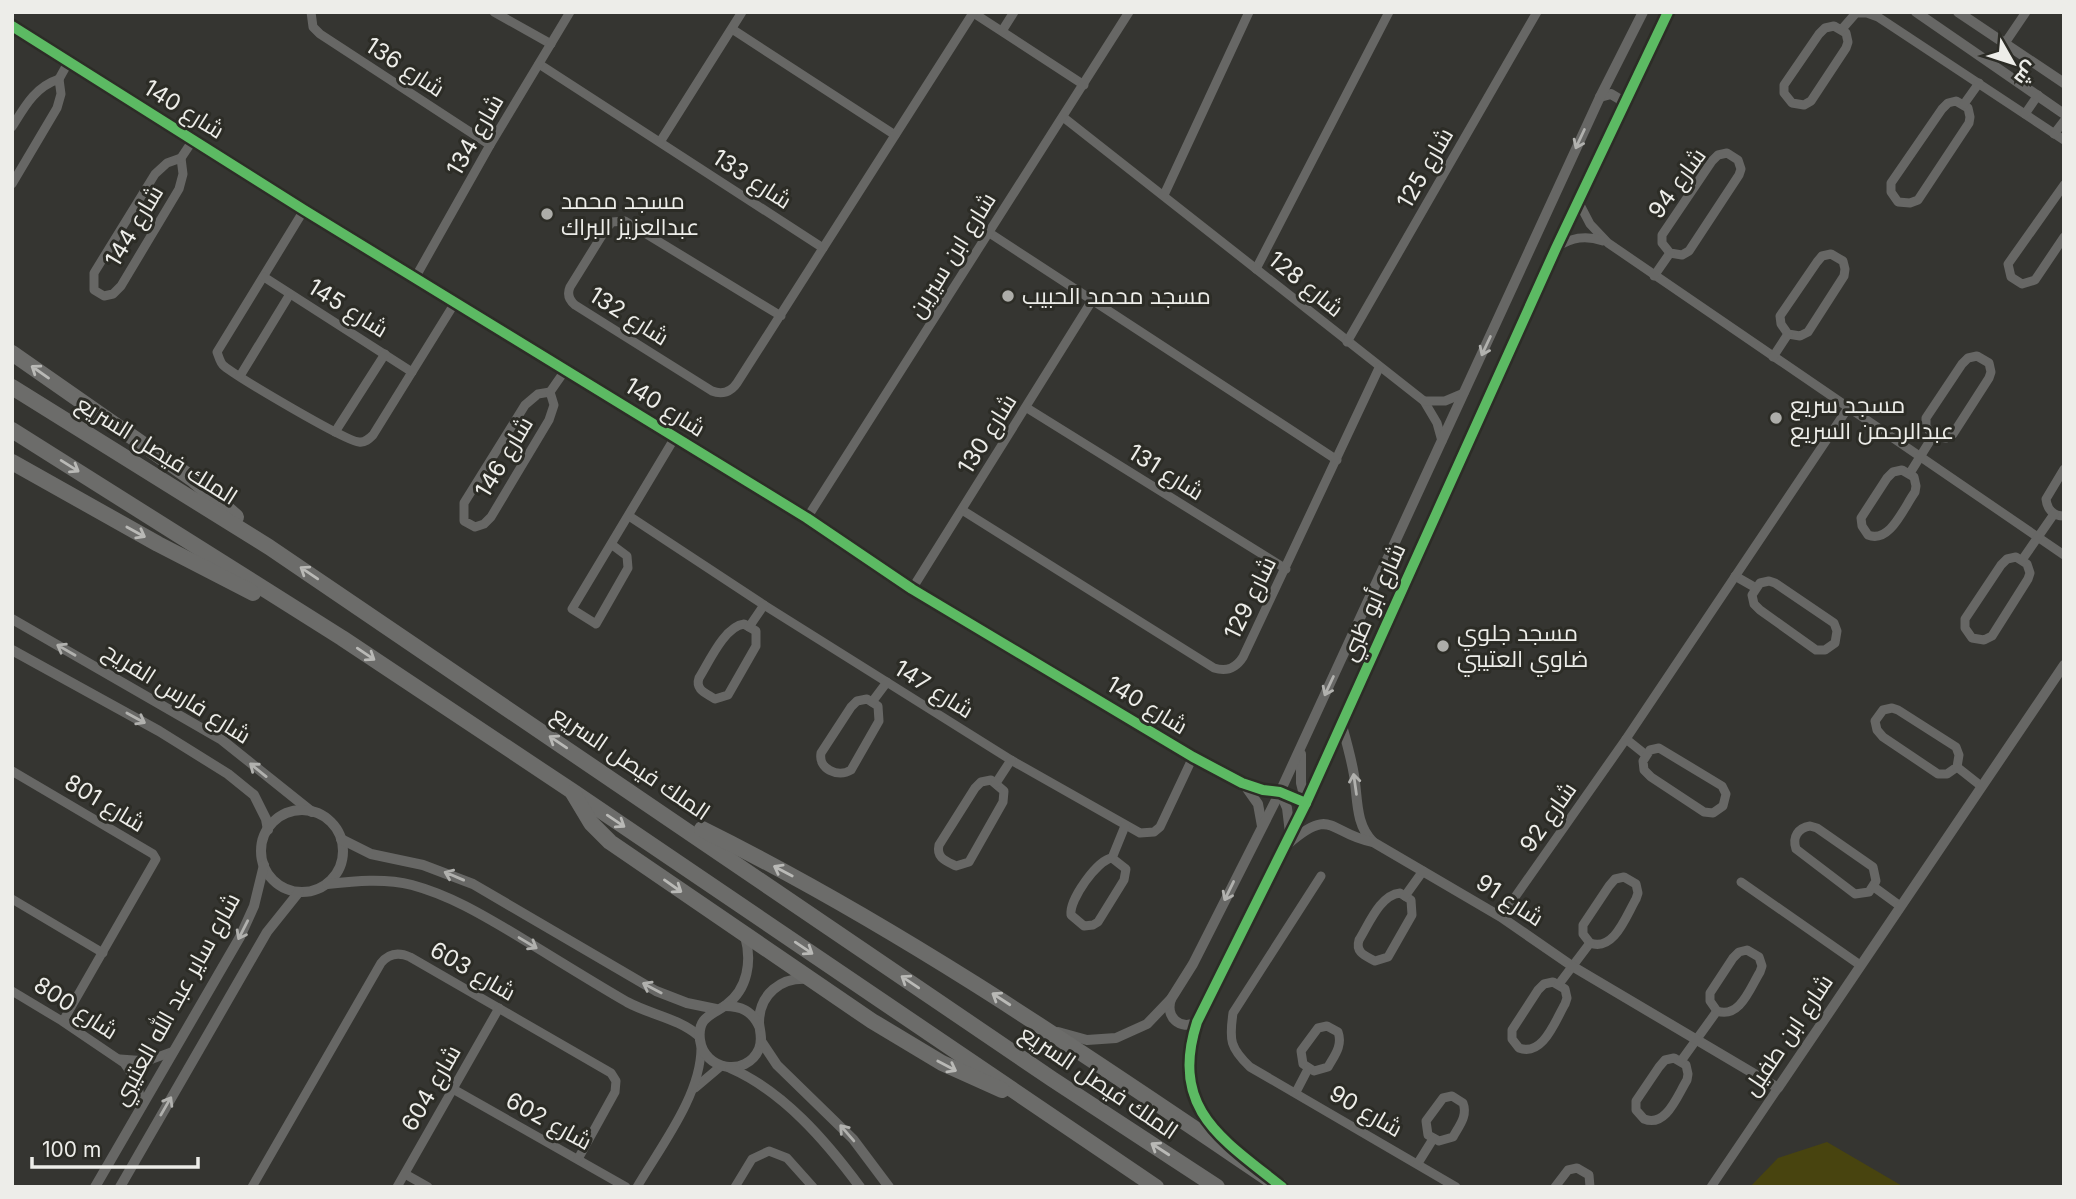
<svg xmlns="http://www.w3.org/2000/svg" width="2076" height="1199" viewBox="0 0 2076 1199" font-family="Inter,Cairo,sans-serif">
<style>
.green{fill:#48440f}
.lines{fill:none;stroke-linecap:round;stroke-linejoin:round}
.minor{stroke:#676765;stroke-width:9}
.tertiary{stroke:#676765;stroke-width:10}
.motorway{stroke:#6c6c6a;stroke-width:16}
.cycleway-casing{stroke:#2c2c26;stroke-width:15}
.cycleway{stroke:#5cba63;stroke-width:10}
.oneway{stroke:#b1b1ae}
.oneway2{stroke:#b9b9b6}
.poi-dot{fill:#adada9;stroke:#2c2c26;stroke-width:2.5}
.labels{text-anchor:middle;stroke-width:6;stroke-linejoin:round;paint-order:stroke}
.street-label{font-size:23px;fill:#edede9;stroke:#2c2c26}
.poi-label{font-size:23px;fill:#edede9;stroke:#2c2c26;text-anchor:start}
</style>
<rect width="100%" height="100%" fill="#353531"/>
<polygon class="green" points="1827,1142 1904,1187 1750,1187 1778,1158"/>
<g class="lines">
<g class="minor">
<polyline points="311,12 313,27 320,34 490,145"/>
<polyline points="494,12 551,44"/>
<polyline points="972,12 1084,85"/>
<polygon points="1834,26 1846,33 1848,42 1846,48 1811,101 1804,105 1792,103 1784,93 1784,85 1819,34 1825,28"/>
<polyline points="732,29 895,135"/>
<polyline points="1842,29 1856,13 1867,13 1878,17 2064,140"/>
<polyline points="1002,31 1014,12"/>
<polyline points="2005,43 2026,12"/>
<polyline points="539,64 823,248"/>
<polyline points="59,79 69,61"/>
<polygon points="1956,101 1968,108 1970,117 1969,123 1918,200 1910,203 1898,202 1891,192 1891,183 1942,109 1948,103"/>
<polyline points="1964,104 1979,83"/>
<polyline points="2025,114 2038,95"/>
<polyline points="1063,117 1424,401 1437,423 1442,441"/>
<path d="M 12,127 C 25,106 35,87 59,79 L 61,94 L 57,108 L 12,184"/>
<polyline points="2054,134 2064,121"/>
<polyline points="660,142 742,12"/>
<polygon points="1727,153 1738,160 1741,169 1739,175 1689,251 1682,255 1670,253 1662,243 1662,235 1712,161 1718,155"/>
<polygon points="181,158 183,174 179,189 121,286 113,294 104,296 94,290 94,273 155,174 167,163"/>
<polyline points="181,158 193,140"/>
<polyline points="2064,185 2008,264 2011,277 2022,284 2035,280 2064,237"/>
<polyline points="1164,195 1249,12"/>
<polyline points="1578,201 1590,224 1608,243 2064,555"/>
<path d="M 304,210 L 217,352 C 219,357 220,363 224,366 C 239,378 345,441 359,442 C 365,443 369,439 373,435 L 456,301"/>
<polyline points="988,232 1337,460"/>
<path d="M 1557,247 C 1572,237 1586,235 1603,241"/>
<polygon points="1831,254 1843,261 1845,269 1844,276 1808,332 1800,336 1788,334 1781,324 1780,316 1817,262 1822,256"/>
<polyline points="1256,269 1389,12"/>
<polyline points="1654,276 1670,253"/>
<polyline points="264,277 412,372"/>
<polyline points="415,278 490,145 570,12"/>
<path d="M 781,316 L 625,221 L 612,222 L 606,229 L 570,287 C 567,294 569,300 575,305 L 712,391 C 722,395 731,392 737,383 C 816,260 894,136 973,13"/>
<polyline points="1347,342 1537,12"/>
<polygon points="1977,356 1989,363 1991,372 1989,378 1953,434 1946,438 1933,436 1926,426 1926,418 1962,364 1968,358"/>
<polyline points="1773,357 1788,334"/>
<polyline points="240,376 290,294"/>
<polygon points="550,392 554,405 549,420 491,517 484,524 475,527 464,521 464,503 525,405 538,394"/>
<polyline points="550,392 566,369"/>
<polyline points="1424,401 1445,401 1464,393"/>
<polyline points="1027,408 1286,569"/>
<polyline points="335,432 385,354"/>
<path d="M 2064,469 L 2046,499 C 2047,509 2053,516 2064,516"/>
<path d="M 1902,470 L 1914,477 L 1916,486 L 1915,492 C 1904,507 1890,544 1868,535 L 1862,526 L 1861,518 L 1887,478 L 1893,472 Z"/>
<polyline points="1910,473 1933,436"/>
<path d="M 962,510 L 1214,668 C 1227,672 1236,668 1243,657 L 1379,368"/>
<polyline points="629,516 764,605 1011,760 1140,833 1154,832 1160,827 1193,757"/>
<polyline points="807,518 1129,12"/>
<polyline points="611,544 627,556 628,568 596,624 572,609 674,439"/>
<polygon points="2016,557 2027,564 2030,573 2028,579 1992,636 1984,640 1972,638 1965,628 1965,619 2001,565 2007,559"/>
<polyline points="2022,560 2054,514"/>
<polyline points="1735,576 1756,588"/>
<polygon points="1769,581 1775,583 1834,623 1837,631 1835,643 1825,650 1816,650 1760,610 1754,604 1752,595 1760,583"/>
<polyline points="912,589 1093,299"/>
<path d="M 744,624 L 756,631 L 756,646 L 728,695 L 715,699 C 706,693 695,690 699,678 C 709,662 725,626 744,624 Z"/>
<polyline points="749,627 764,605"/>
<path d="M 867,699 L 878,706 L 879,721 L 851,770 C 838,778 818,769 821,753 L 851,707 L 857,701 Z"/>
<polyline points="872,702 887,682"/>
<polygon points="1892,708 1898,710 1956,747 1959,755 1957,767 1947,774 1938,774 1883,737 1877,730 1875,721 1883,710"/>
<polyline points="1626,739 1646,755"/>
<polygon points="1659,748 1722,786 1726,794 1723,806 1713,813 1704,812 1651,777 1644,770 1643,761 1650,750"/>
<polyline points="1957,767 1981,786"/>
<polyline points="12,771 153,854 156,859 63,1021"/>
<path d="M 991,780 L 1004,791 L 1003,802 L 969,862 L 956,866 C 946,861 936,858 939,845 L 975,788 L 981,782 Z"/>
<polyline points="996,783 1011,760"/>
<path d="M 1810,826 L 1817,828 L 1873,867 L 1876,881 L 1869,892 L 1855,894 L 1796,849 C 1792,837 1798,828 1810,826 Z"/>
<path d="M 1112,858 L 1126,869 L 1124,880 L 1098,922 L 1093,925 L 1084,926 L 1071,915 C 1069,900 1097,860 1112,858 Z"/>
<polyline points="1112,858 1125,826"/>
<path d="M 1321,876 L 1233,1013 C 1229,1040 1230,1048 1250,1067 L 1456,1187"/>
<path d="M 1624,877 L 1636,884 L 1638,893 L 1636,899 C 1626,916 1614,952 1590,943 L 1583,934 L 1583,925 L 1609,886 L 1615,879 Z"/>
<polyline points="1741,882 1860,965"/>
<polyline points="1874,887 1900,906"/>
<path d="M 1400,893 L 1411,900 L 1412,915 L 1388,957 L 1375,961 C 1366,956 1355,953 1359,940 C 1369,924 1380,895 1400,893 Z"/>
<polyline points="1405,896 1423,871"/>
<polyline points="12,899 103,953"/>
<polyline points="1501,917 1626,739 1848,408"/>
<path d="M 1747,950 L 1759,957 L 1762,966 L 1760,972 C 1750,988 1740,1019 1717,1011 L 1710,1001 L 1710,993 L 1733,958 L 1739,952 Z"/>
<path d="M 1553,982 L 1565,989 L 1567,998 L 1565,1004 C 1555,1021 1543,1057 1519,1048 L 1512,1039 L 1512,1030 L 1538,990 L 1544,984 Z"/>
<polyline points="1559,984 1590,943"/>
<polyline points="12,991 62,1021 124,1063 137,1082 142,1106"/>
<path d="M 1327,1026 L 1338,1032 C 1343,1046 1334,1056 1328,1067 L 1314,1071 L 1303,1064 L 1301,1051 L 1318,1028 Z"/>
<path d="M 1674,1058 L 1686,1065 L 1688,1074 L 1687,1080 C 1677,1096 1666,1128 1644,1119 L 1636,1110 L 1636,1101 L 1659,1067 L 1665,1060 Z"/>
<polyline points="120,1059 147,1061 174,1051"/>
<polyline points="1681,1061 1717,1011"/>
<polyline points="695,1088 721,1066"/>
<polyline points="453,1089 626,1187"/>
<polyline points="1296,1092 1308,1069"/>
<path d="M 1452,1096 L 1463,1103 C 1468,1116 1459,1126 1453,1137 L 1439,1141 L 1428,1135 L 1426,1121 L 1443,1098 Z"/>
<polyline points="1418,1163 1433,1139"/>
<polyline points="405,1174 428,1187"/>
<path d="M 252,1187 L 381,963 C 389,953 399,952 410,957 L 611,1073 L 616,1081 L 615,1092 L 578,1159"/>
<polyline points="397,1187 499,1008"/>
<path d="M 637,1187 C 661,1146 701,1095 701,1048"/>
<polyline points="735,1187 752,1159 769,1151 787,1158 813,1187"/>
<polyline points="1555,1187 1568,1170 1577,1168 1589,1175 1590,1187"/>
<polyline points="1711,1187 1778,1088"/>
</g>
<g class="tertiary">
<polyline points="1916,12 2064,114"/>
<polyline points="1958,12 2064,83"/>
<polyline points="12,26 304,210 807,518 912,589 1193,757 1242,783 1263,790 1280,792 1306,803"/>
<polyline points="1600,97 1611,94 1621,100 1622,106"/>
<polyline points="12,619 222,740 312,812"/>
<polyline points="12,650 159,731 228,774 254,795 266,819 268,830"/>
<path d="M 1341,722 C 1346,740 1351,757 1354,775 C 1358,799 1355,824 1373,842"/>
<polyline points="1301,754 1301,783 1306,803"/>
<polyline points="1246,787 1258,804 1262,826"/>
<polyline points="1280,792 1287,808 1290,833"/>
<circle cx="302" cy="851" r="41"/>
<polyline points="341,839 371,854 423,865 473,884 656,991 687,1003 716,1009"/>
<path d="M 1288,844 C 1333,805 1329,834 1373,842 L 1501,917 L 1572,966 L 1778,1088 L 2064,665"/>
<path d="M 327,884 C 355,881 385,878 412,885 C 449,895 481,914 513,933 C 551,956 589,980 627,1002 C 651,1015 678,1018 699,1036"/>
<path d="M 745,936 C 752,961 748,989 726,1005 C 712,1015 697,1017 700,1040 C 704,1070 746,1078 759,1049 C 763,1040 760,1032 759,1023 C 759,994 781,977 808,979"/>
<path d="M 1171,999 C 1165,1017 1180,1031 1197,1022"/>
<path d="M 725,1006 C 741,1006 752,1011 759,1026"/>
<polyline points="1058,1032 1087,1040 1116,1038 1147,1024 1171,999 1193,964 1280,792 1600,97 1643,12"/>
<polyline points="761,1041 777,1065 853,1139 889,1187"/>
<path d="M 730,1068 C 783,1091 826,1141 860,1187"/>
<path d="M 1231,1145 C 1191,1111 1181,1071 1197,1022 L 1306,803 L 1556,248 L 1668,12"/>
<polyline points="95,1187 240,937 254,906 264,865"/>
<polyline points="120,1187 267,932 299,892"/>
</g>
<g class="motorway">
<polyline points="12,353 194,480 236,517"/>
<polyline points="12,387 269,547 1052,1079 1217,1187"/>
<polyline points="12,430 342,638 572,791 1156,1187"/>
<polyline points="12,462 158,544 253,593"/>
<polyline points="573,793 591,823 610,842 872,1021 942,1063 1002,1090"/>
<path d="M 702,829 C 906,930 1093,1060 1281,1187"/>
</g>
<defs>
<g id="cycleway">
<polyline points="12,26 304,210 807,518 912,589 1193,757 1242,783 1263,790 1280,792 1306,803"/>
<path d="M 1282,1187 C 1222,1139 1169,1109 1197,1022 L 1306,803 L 1556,248 L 1668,12"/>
</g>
</defs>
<use href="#cycleway" class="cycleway-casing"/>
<use href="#cycleway" class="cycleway"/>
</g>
<defs><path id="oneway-shaft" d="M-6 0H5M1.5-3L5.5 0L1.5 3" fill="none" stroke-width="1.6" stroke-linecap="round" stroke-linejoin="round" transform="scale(1.75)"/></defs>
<g class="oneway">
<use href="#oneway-shaft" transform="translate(1580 139) rotate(115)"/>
<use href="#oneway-shaft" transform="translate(1486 346) rotate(115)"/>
<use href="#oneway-shaft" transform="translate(66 650) rotate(-150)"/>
<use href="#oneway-shaft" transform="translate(1329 686) rotate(115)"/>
<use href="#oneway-shaft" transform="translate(136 718) rotate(29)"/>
<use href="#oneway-shaft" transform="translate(258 770) rotate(-141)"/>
<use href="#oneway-shaft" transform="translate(1355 784) rotate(-98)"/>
<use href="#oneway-shaft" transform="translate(454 876) rotate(-157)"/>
<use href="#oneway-shaft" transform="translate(1229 891) rotate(116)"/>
<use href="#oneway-shaft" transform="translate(243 930) rotate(117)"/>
<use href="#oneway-shaft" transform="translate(528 943) rotate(31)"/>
<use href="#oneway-shaft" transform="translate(652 988) rotate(-152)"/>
<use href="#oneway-shaft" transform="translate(166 1106) rotate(-60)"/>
<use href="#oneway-shaft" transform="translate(847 1133) rotate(-131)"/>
</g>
<g class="oneway2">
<use href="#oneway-shaft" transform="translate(40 372) rotate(-145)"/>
<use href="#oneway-shaft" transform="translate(70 466) rotate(32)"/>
<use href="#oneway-shaft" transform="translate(136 532) rotate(29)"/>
<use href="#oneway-shaft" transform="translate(309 573) rotate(-146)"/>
<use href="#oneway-shaft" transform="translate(366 654) rotate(34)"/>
<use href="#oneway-shaft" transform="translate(558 742) rotate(-146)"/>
<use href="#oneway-shaft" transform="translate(616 821) rotate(34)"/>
<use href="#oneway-shaft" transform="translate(783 871) rotate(-152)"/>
<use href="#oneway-shaft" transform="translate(673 886) rotate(35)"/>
<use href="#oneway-shaft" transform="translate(804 948) rotate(34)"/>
<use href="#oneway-shaft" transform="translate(910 982) rotate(-146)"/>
<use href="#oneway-shaft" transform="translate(1001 999) rotate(-147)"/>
<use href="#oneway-shaft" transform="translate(947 1066) rotate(28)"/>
<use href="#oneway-shaft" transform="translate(1160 1149) rotate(-147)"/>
</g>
<g class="poi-dot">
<circle cx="547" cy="214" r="7"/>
<circle cx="1008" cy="296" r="7"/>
<circle cx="1776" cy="418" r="7"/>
<circle cx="1443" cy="646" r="7"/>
</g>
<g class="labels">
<g class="street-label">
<text transform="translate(405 67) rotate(33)" y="8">شارع 136</text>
<text transform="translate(184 109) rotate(32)" y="8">شارع 140</text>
<text transform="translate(475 135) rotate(-60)" y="8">شارع 134</text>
<text transform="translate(1425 168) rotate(-60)" y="8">شارع 125</text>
<text transform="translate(752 179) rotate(33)" y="8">شارع 133</text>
<text transform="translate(1677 183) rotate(-54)" y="8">شارع 94</text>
<text transform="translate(134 226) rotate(-59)" y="8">شارع 144</text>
<text transform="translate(952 255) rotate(-58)" y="8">شارع ابن سيرين</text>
<text transform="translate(1306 284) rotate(39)" y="8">شارع 128</text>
<text transform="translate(348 308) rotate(32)" y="8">شارع 145</text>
<text transform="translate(629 316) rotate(32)" y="8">شارع 132</text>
<text transform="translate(665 407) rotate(32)" y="8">شارع 140</text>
<text transform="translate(987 434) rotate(-58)" y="8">شارع 130</text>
<text transform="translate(157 450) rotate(32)" y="8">الملك فيصل السريع</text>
<text transform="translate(504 457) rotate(-59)" y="8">شارع 146</text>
<text transform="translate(1166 472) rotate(32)" y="8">شارع 131</text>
<text transform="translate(1250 598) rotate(-64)" y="8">شارع 129</text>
<text transform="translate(1373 602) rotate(-66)" y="8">شارع أبو ظبي</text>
<text transform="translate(934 689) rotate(32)" y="8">شارع 147</text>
<text transform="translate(177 693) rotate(32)" y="8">شارع فارس الفريح</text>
<text transform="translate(1147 705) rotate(31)" y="8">شارع 140</text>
<text transform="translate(631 763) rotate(34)" y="8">الملك فيصل السريع</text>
<text transform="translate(105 803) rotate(31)" y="8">شارع 801</text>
<text transform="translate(1548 817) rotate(-55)" y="8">شارع 92</text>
<text transform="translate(1510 900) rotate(33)" y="8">شارع 91</text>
<text transform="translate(473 971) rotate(30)" y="8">شارع 603</text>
<text transform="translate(176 999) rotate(-61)" y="8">شارع ساير عبد الله العتيبي</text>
<text transform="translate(76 1008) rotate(33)" y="8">شارع 800</text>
<text transform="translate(1788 1035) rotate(-56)" y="8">شارع ابن طفيل</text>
<text transform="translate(1099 1082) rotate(34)" y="8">الملك فيصل السريع</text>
<text transform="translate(431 1088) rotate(-60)" y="8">شارع 604</text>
<text transform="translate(1366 1111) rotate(30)" y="8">شارع 90</text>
<text transform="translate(549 1121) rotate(29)" y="8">شارع 602</text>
</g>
<g class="poi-label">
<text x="561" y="209">مسجد محمد<tspan x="561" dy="26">عبدالعزيز البراك</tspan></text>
<text x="1022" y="304">مسجد محمد الحبيب</text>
<text x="1790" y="413">مسجد سريع<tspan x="1790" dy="26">عبدالرحمن السريع</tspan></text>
<text x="1457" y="641">مسجد جلوي<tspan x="1457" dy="26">ضاوي العتيبي</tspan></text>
</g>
</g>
<rect width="2076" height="1199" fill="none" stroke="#edede9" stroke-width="28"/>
<g transform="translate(2013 63) rotate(129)" stroke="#2c2c26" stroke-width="5" paint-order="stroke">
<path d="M0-5L12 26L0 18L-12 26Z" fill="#edede9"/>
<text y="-10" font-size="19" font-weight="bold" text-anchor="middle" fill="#edede9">ش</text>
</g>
<path d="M32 1157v10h166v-10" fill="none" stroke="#edede9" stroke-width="3.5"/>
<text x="42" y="1157" font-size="21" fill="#edede9" stroke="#2c2c26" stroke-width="5" paint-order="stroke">100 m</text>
</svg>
